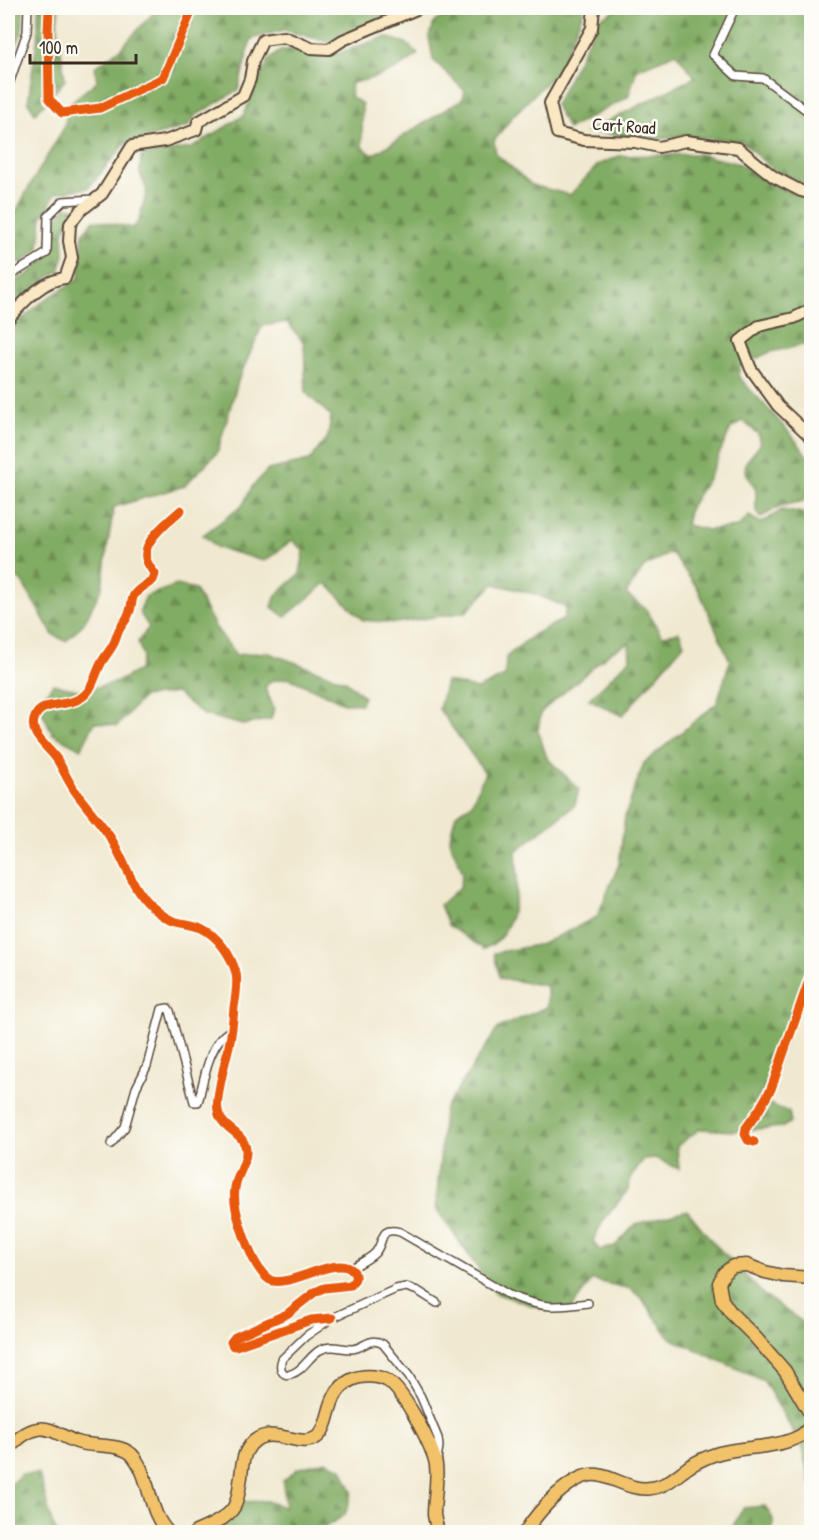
<svg xmlns="http://www.w3.org/2000/svg" width="819" height="1540" viewBox="0 0 819 1540" font-family="'Patrick Hand',sans-serif">
<style>
.forest{fill:url(#forest-firs);stroke:#5e6b40;stroke-width:1.5}
.lines{fill:none;stroke-linecap:round;stroke-linejoin:round}
.minor-casing{stroke:#564739;stroke-width:10}
.secondary-casing{stroke:#564739;stroke-width:14}
.trunk-casing{stroke:#564739;stroke-width:15}
.minor{stroke:#fff;stroke-width:7}
.secondary{stroke:#fae7c3;stroke-width:10}
.trunk{stroke:#f2c26a;stroke-width:12}
.cycleway-casing{stroke:#fdfcf7;stroke-width:13}
.cycleway{stroke:#e8590c;stroke-width:9}
.labels{text-anchor:middle;stroke-width:5;stroke-linejoin:round;paint-order:stroke}
.street-label{font-size:18px;fill:#3b2a1e;stroke:#fdfcf7}
</style>
<defs>
<pattern id="forest-firs" width="22" height="20" patternUnits="userSpaceOnUse" patternTransform="scale(1.5)"><rect width="22" height="20" fill="#81ac63"/><path d="M5 1l3.5 6h-7zM16 11l3.5 6h-7z" fill="#6b8c51"/></pattern>
</defs>
<rect width="100%" height="100%" fill="#fdfcf7"/>
<filter id="ink" filterUnits="userSpaceOnUse"><feTurbulence type="fractalNoise" baseFrequency=".0167" numOctaves="2"/><feDisplacementMap in="SourceGraphic" scale="12" xChannelSelector="R" yChannelSelector="G"/><feConvolveMatrix kernelMatrix="1 2 1 2 8 2 1 2 1" color-interpolation-filters="sRGB"/></filter>
<filter id="wash" filterUnits="userSpaceOnUse"><feTurbulence type="fractalNoise" baseFrequency=".008" numOctaves="4" result="noise"/><feDisplacementMap in="SourceGraphic" scale="24" xChannelSelector="R" yChannelSelector="G"/><feGaussianBlur stdDeviation="1.35" result="paint"/><feColorMatrix in="noise" values="0 0 0 0 0 0 0 0 0 0 0 0 0 0 0 0 0 1.4 0 .05"/><feComposite in="paint" operator="in"/></filter>
<g filter="url(#wash)">
<rect width="100%" height="100%" fill="#f0e9d0"/>
<g class="forest">
<polygon points="8,8 23,8 22,32 13,53 8,52"/>
<polygon points="38,8 59,8 57,21 65,80 45,103 35,113 28,102 38,33"/>
<polygon points="158,8 402,8 328,42 284,30 251,39 238,90 195,116 189,126 125,144 88,188 56,193 42,218 39,248 23,262 8,263 8,259 15,238 8,227 29,187 64,128 70,103 97,81 95,67 120,49"/>
<path d="M 464,8 L 583,8 L 584,10 L 559,69 L 512,117 L 494,141 L 496,154 L 532,185 L 570,195 L 598,165 L 619,156 L 698,154 L 740,164 L 765,182 L 811,200 L 811,341 L 808,344 L 770,352 L 740,366 L 738,376 C 751,391 808,449 811,464 C 813,474 808,491 804,501 L 780,506 L 760,518 L 756,511 L 756,490 L 745,471 L 746,462 L 760,445 L 758,434 L 743,421 L 731,428 L 709,477 L 690,507 L 686,525 L 708,530 L 738,527 L 749,516 L 761,523 L 782,510 L 803,513 L 811,527 L 811,967 L 773,1074 L 757,1099 L 789,1112 L 791,1122 L 783,1127 L 733,1131 L 700,1129 L 677,1146 L 679,1169 L 655,1158 L 644,1159 L 631,1176 L 628,1190 L 603,1221 L 593,1241 L 599,1250 L 615,1246 L 636,1224 L 687,1210 L 712,1241 L 764,1295 L 811,1328 L 811,1484 L 801,1445 L 764,1381 L 670,1338 L 642,1299 L 631,1289 L 592,1280 L 571,1309 L 540,1308 L 495,1293 L 436,1208 L 444,1110 L 498,1028 L 547,1007 L 547,986 L 500,978 L 494,953 L 542,944 L 597,917 L 619,864 L 625,816 L 644,763 L 717,703 L 730,661 L 698,589 L 671,552 L 644,567 L 626,594 L 647,610 L 662,636 L 679,632 L 684,644 L 622,716 L 589,699 L 630,659 L 629,643 L 612,651 L 541,712 L 538,731 L 547,758 L 579,789 L 575,805 L 516,851 C 519,880 518,914 500,938 C 496,943 489,946 484,949 L 448,925 L 440,905 L 460,887 L 463,873 L 449,840 L 456,814 L 471,805 L 485,773 L 439,709 L 446,681 L 477,689 L 505,676 L 506,657 L 533,635 L 564,619 L 566,607 L 535,594 L 494,584 L 466,612 L 396,623 L 363,620 L 326,583 L 285,617 L 272,607 L 276,595 L 300,574 L 304,551 L 292,540 L 265,561 L 218,548 L 203,535 L 242,506 L 252,487 L 268,470 L 309,461 L 328,437 L 331,416 L 306,393 L 304,343 L 287,322 L 262,326 L 238,381 L 217,453 L 184,486 L 114,507 L 108,542 L 102,587 L 84,623 L 66,641 L 53,635 L 22,582 L 8,570 L 8,331 L 43,301 L 79,279 L 83,233 L 94,220 L 133,228 L 139,220 L 147,191 L 140,173 L 141,156 L 151,153 L 192,148 L 243,116 L 268,61 L 280,51 L 290,49 L 336,54 L 385,37 L 406,43 L 418,54 C 400,71 376,78 352,83 L 350,96 L 362,104 L 362,147 L 373,155 L 463,99 L 465,91 L 433,60 L 429,37 L 435,21 Z"/>
<polygon points="619,8 811,8 811,186 774,171 742,141 678,136 661,139 587,132 695,77 676,53 637,69 628,97 568,129 555,105 600,18"/>
<polygon points="65,207 73,208 73,212 63,232 64,255 59,271 45,280 8,310 8,284 26,276 44,260 54,222"/>
<polygon points="177,585 195,590 216,628 236,655 266,652 346,681 364,697 361,704 344,703 289,678 270,681 265,688 274,708 271,719 243,725 204,715 176,693 143,697 117,726 95,722 81,749 53,734 38,704 53,684 82,691 117,682 139,670 143,656 138,642 149,627 139,612 146,596"/>
<polygon points="325,1461 342,1468 352,1492 345,1515 317,1532 216,1532 218,1526 237,1502 266,1501 285,1507 283,1481 297,1469"/>
<polygon points="21,1474 39,1474 53,1526 57,1532 8,1532 8,1487"/>
<polygon points="765,1506 773,1519 772,1532 732,1532 732,1528 743,1508"/>
</g>
</g>
<g filter="url(#ink)">
<g class="lines">
<defs>
<g id="minor">
<polyline points="49,8 48,32 49,99 62,113 100,108 163,78 193,8"/>
<polyline points="735,8 713,55 736,76 763,78 806,110 812,110"/>
<polyline points="8,87 27,32 28,8"/>
<polyline points="8,277 47,253 48,216 63,201 94,199"/>
<path d="M 181,510 C 170,520 142,541 146,558 C 147,564 151,569 155,574 L 153,580 C 147,585 138,588 134,595 C 131,600 132,608 129,613 C 127,620 122,624 119,630 C 117,634 116,639 114,643 C 111,649 107,654 103,660 C 97,669 95,681 89,690 C 75,711 42,698 35,717 C 27,735 50,747 58,761 C 64,771 68,781 75,791 C 86,807 100,821 110,837 C 123,857 130,883 146,901 C 153,908 163,917 173,921 C 182,924 192,924 201,928 C 218,936 231,955 236,973 C 238,984 236,996 234,1007 C 233,1020 232,1033 229,1046 C 225,1063 220,1080 218,1098 C 213,1131 244,1128 246,1150 C 247,1162 239,1172 236,1183 C 231,1200 239,1222 245,1239 C 250,1252 258,1273 270,1280 C 289,1289 340,1252 354,1272 C 357,1278 354,1281 351,1285 L 324,1288 L 315,1292 L 287,1314 L 235,1337 L 231,1342 L 233,1346 L 236,1346 L 311,1320 L 332,1318"/>
<polyline points="754,1142 748,1140 745,1134 746,1128 759,1110 771,1089 812,972"/>
<path d="M 111,1144 L 125,1127 L 136,1088 L 147,1066 L 162,1009 L 168,1008 L 170,1011 L 194,1102 L 198,1102 L 199,1099 C 204,1078 210,1039 232,1030"/>
<path d="M 350,1269 C 358,1264 368,1260 375,1253 C 385,1242 378,1226 400,1232 L 509,1295 C 542,1308 553,1308 588,1303"/>
<path d="M 437,1303 L 418,1291 L 406,1287 L 396,1289 L 332,1318 L 306,1336 L 282,1359 C 279,1367 281,1377 291,1374 C 303,1371 309,1356 320,1350 C 332,1344 340,1349 352,1349 C 365,1348 369,1336 383,1344 L 409,1376 L 421,1397 L 438,1438 L 439,1446 L 437,1460"/>
</g>
<g id="secondary">
<polyline points="594,8 592,28 550,103 557,133 584,140 635,142 659,147 686,141 738,148 774,177 801,191 812,194"/>
<polyline points="812,309 794,318 759,326 740,341 751,369 778,406 812,438"/>
<path d="M 8,319 C 23,303 42,280 65,278 L 72,258 L 69,241 L 70,224 L 80,211 L 102,194 L 132,146 L 165,141 L 196,130 L 198,122 L 243,96 L 250,79 L 253,61 L 263,40 L 284,37 L 311,48 L 329,49 L 343,40 L 419,8"/>
<polyline points="812,499 810,515 812,516"/>
</g>
<g id="trunk">
<path d="M 8,1449 C 16,1441 25,1431 38,1429 C 51,1426 65,1439 77,1442 C 94,1448 123,1442 134,1457 C 151,1479 148,1512 168,1532"/>
<path d="M 196,1532 C 208,1527 227,1519 234,1507 C 239,1498 239,1487 241,1477 C 242,1468 242,1458 247,1450 C 265,1418 298,1451 317,1437 C 333,1424 324,1394 351,1380 C 361,1375 376,1375 386,1380 C 402,1387 434,1448 436,1465 C 438,1482 434,1498 434,1515 C 435,1521 437,1527 438,1532"/>
<path d="M 525,1532 C 537,1513 572,1471 598,1475 C 616,1478 631,1491 651,1488 C 666,1487 678,1474 690,1466 C 700,1460 709,1456 719,1453 C 745,1446 776,1449 800,1436 C 804,1434 807,1430 810,1427 L 811,1415 L 785,1371 L 755,1337 L 731,1313 L 722,1300 L 719,1283 L 724,1273 L 733,1266 L 747,1265 L 765,1272 L 783,1276 L 812,1278"/>
</g>
</defs>
<use href="#minor" class="minor-casing"/>
<use href="#secondary" class="secondary-casing"/>
<use href="#trunk" class="trunk-casing"/>
<use href="#minor" class="minor"/>
<use href="#secondary" class="secondary"/>
<use href="#trunk" class="trunk"/>
<defs>
<g id="cycleway">
<polyline points="49,8 48,32 49,99 62,113 100,108 163,78 193,8"/>
<path d="M 181,510 C 170,520 142,541 146,558 C 147,564 151,569 155,574 L 153,580 C 147,585 138,588 134,595 C 131,600 132,608 129,613 C 127,620 122,624 119,630 C 117,634 116,639 114,643 C 111,649 107,654 103,660 C 97,669 95,681 89,690 C 75,711 42,698 35,717 C 27,735 50,747 58,761 C 64,771 68,781 75,791 C 86,807 100,821 110,837 C 123,857 130,883 146,901 C 153,908 163,917 173,921 C 182,924 192,924 201,928 C 218,936 231,955 236,973 C 238,984 236,996 234,1007 C 233,1020 232,1033 229,1046 C 225,1063 220,1080 218,1098 C 213,1131 244,1128 246,1150 C 247,1162 239,1172 236,1183 C 231,1200 239,1222 245,1239 C 250,1252 258,1273 270,1280 C 289,1289 340,1252 354,1272 C 357,1278 354,1281 351,1285 L 324,1288 L 315,1292 L 287,1314 L 235,1337 L 231,1342 L 233,1346 L 236,1346 L 311,1320 L 332,1318"/>
<polyline points="754,1142 748,1140 745,1134 746,1128 759,1110 771,1089 812,972"/>
</g>
</defs>
<use href="#cycleway" class="cycleway-casing"/>
<use href="#cycleway" class="cycleway"/>
</g>
</g>
<g class="labels">
<g class="street-label">
<text transform="translate(624 126) rotate(4)" y="6">Cart Road</text>
</g>
</g>
<rect width="819" height="1540" fill="none" stroke="#fdfcf7" stroke-width="30"/>
<path d="M30 54v9h106v-9" fill="none" stroke="#3b2a1e" stroke-width="3"/>
<text x="39" y="54" font-size="18" fill="#3b2a1e" stroke="#fdfcf7" stroke-width="4.5" paint-order="stroke">100 m</text>
</svg>
